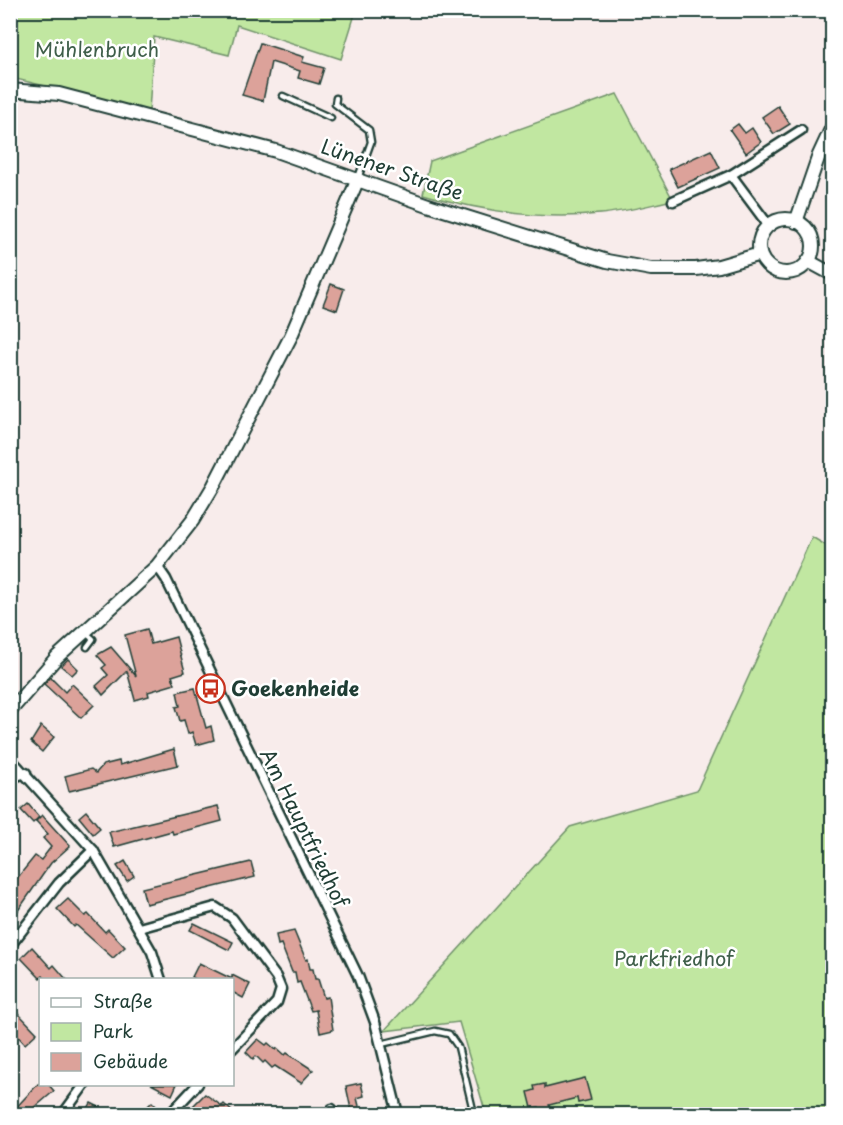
<svg xmlns="http://www.w3.org/2000/svg" width="843" height="1125" viewBox="0 0 843 1125" font-family="'Playpen Sans',sans-serif">
<style>
.green{fill:#c1e7a1;stroke:#70926a;stroke-width:1.5}
.building{fill:#dca29a;stroke:#1f3d34;stroke-width:1.5}
.lines{fill:none;stroke-linecap:round;stroke-linejoin:round}
.lane-casing{stroke:#1f3d34;stroke-width:9}
.street-casing{stroke:#1f3d34;stroke-width:13}
.secondary-casing{stroke:#1f3d34;stroke-width:16}
.lane{stroke:#fff;stroke-width:4.5}
.street{stroke:#fff;stroke-width:8}
.secondary{stroke:#fff;stroke-width:12}
.labels{text-anchor:middle;stroke-width:5;stroke-linejoin:round;paint-order:stroke}
.park-label{font-size:20px;fill:#3f5f4a;stroke:#fff}
.street-label{font-size:20px;fill:#1f3d34;stroke:#fff}
.poi-label{font-size:20px;font-weight:bold;fill:#1f3d34;stroke:#fff;text-anchor:start}
</style>
<rect width="100%" height="100%" fill="#f8eceb"/>
<filter id="ink" filterUnits="userSpaceOnUse"><feTurbulence type="fractalNoise" baseFrequency=".0167" numOctaves="2"/><feDisplacementMap in="SourceGraphic" scale="12" xChannelSelector="R" yChannelSelector="G"/><feConvolveMatrix kernelMatrix="1 2 1 2 8 2 1 2 1" color-interpolation-filters="sRGB"/></filter>
<g filter="url(#ink)">
<g class="green">
<polygon points="16,11 356,11 341,59 237,25 229,55 154,37 149,111 16,79"/>
<path d="M 617,94 L 673,200 C 649,205 624,212 600,214 C 541,220 480,211 423,194 L 430,161 Z"/>
<polygon points="812,537 832,549 832,1114 486,1114 459,1022 384,1031 570,827 697,790"/>
</g>
<g class="building">
<polygon points="260,43 304,57 302,62 324,68 319,84 298,78 300,71 271,62 263,101 242,95"/>
<polygon points="778,106 790,124 774,134 762,117"/>
<polygon points="738,124 745,133 752,128 761,142 746,153 730,130"/>
<polygon points="711,150 720,168 678,187 669,169"/>
<polygon points="331,284 344,289 337,310 323,305"/>
<polygon points="147,629 151,644 176,637 185,672 172,676 175,684 148,692 149,696 135,700 127,671 103,695 96,686 108,675 102,668 106,665 97,655 111,647 136,676 125,635"/>
<polygon points="68,659 78,669 72,675 61,666"/>
<polygon points="50,677 65,692 72,684 94,705 81,718 44,684"/>
<polygon points="195,688 206,728 211,726 214,740 196,745 192,732 188,734 184,720 180,721 176,707 180,706 177,692"/>
<polygon points="41,726 54,737 42,752 31,742"/>
<polygon points="174,749 178,765 69,791 65,776 91,769 96,773 103,765 119,761 120,765"/>
<polygon points="28,804 39,817 33,823 21,810"/>
<polygon points="218,806 222,821 173,834 172,831 114,847 109,832"/>
<polygon points="86,811 100,828 93,834 79,817"/>
<polygon points="42,815 70,846 51,863 10,922 10,887 35,856 41,860 51,847 43,838 48,834 36,821"/>
<polygon points="125,861 134,876 127,881 117,866"/>
<polygon points="251,862 255,877 146,904 142,888"/>
<polygon points="68,899 85,916 88,914 105,932 108,929 125,947 113,958 76,925 74,927 57,909"/>
<polygon points="194,923 233,942 229,950 190,930"/>
<polygon points="294,931 306,960 308,959 310,969 313,969 315,979 318,979 324,998 328,997 333,1030 320,1033 316,1010 311,1011 300,982 297,983 295,972 292,972 281,944 278,945 276,935"/>
<polygon points="32,947 51,968 54,965 67,980 46,980 43,976 40,978 21,958"/>
<polygon points="199,963 232,979 232,975 250,984 243,998 232,992 232,980 197,980 192,977"/>
<polygon points="17,1012 37,1033 25,1044 10,1028 10,1019"/>
<polygon points="258,1039 266,1045 268,1043 276,1050 277,1048 285,1055 287,1053 313,1070 301,1083 275,1066 272,1068 265,1061 263,1063 256,1056 253,1059 246,1052"/>
<polygon points="585,1078 591,1100 578,1103 577,1098 549,1105 552,1114 541,1114 539,1107 532,1108 528,1092 535,1090 534,1086 545,1084 545,1088"/>
<polygon points="361,1083 364,1096 357,1098 361,1114 352,1114 346,1086"/>
<polygon points="38,1084 48,1084 54,1091 33,1109 38,1114 10,1114"/>
<polygon points="151,1084 177,1084 172,1095"/>
<polygon points="205,1094 222,1106 224,1104 235,1114 200,1114 192,1107"/>
<polygon points="152,1102 158,1108 152,1114 140,1114"/>
<polygon points="91,1103 113,1114 85,1114"/>
</g>
<g class="lines">
<defs>
<g id="lane">
<polyline points="283,96 331,118"/>
<polyline points="336,98 335,104 369,130 371,142 358,178"/>
<polyline points="86,633 93,639 87,647"/>
<polyline points="381,1044 435,1031 449,1034 458,1047 474,1114"/>
</g>
<g id="street">
<polyline points="731,175 769,226"/>
<polyline points="673,201 731,175 801,130"/>
<polyline points="157,566 166,579 358,976 375,1022 398,1114"/>
<polyline points="10,758 93,850 152,952 161,980"/>
<polyline points="10,778 26,773"/>
<polyline points="139,928 215,907 232,918 276,977 281,989 277,1002 232,1049"/>
<polyline points="10,946 59,883 93,850"/>
<polyline points="332,1109 334,1114"/>
<polyline points="63,1114 85,1084"/>
<polyline points="170,1114 198,1084"/>
</g>
<g id="secondary">
<polyline points="10,90 59,94 276,151 428,205 607,261 651,269 696,269 719,266 760,254"/>
<circle cx="786" cy="246" r="27"/>
<polyline points="796,222 819,155 832,127"/>
<polyline points="808,261 832,274"/>
<polyline points="10,711 57,657 157,566 193,520 214,485 291,336 358,179"/>
</g>
</defs>
<use href="#lane" class="lane-casing"/>
<use href="#street" class="street-casing"/>
<use href="#secondary" class="secondary-casing"/>
<use href="#lane" class="lane"/>
<use href="#street" class="street"/>
<use href="#secondary" class="secondary"/>
</g>
</g>
<defs>
<symbol id="bus-ring" viewBox="-11 -11 22 22"><circle r="9.5" fill="#fff" stroke="#c8321e" stroke-width="1.5"/><path d="M-5-6H5V4H4V6H2V4H-2V6H-4V4H-5ZM-3.5-4V0h7V-4ZM-3.5 1.2v1.5H-2V1.2ZM2 1.2v1.5H3.5V1.2Z" fill="#c8321e"/></symbol>
</defs>
<g fill-rule="evenodd">
<use href="#bus-ring" x="194" y="672" width="33" height="33"/>
</g>
<g class="labels">
<g class="park-label">
<text x="97" y="57">Mühlenbruch</text>
<text x="674" y="966">Parkfriedhof</text>
</g>
<g class="street-label">
<text transform="translate(392 170) rotate(19)" y="7">Lünener Straße</text>
<text transform="translate(304 828) rotate(64)" y="7">Am Hauptfriedhof</text>
</g>
<g class="poi-label">
<text x="231" y="696">Goekenheide</text>
</g>
</g>
<rect width="843" height="1125" fill="none" stroke="#fff" stroke-width="36"/>
<rect x="18" y="18" width="807" height="1089" fill="none" stroke="#1f3d34" stroke-width="2" filter="url(#ink)"/>
<rect x="39" y="978" width="195" height="108" fill="#ffffff" stroke="#a5b1ae" stroke-width="1.5"/>
<rect x="51" y="998" width="30" height="9" fill="#ffffff" stroke="#a5b1ae" stroke-width="1.5"/>
<text x="93" y="1008" font-size="18" fill="#1f3d34">Straße</text>
<rect x="51" y="1023" width="30" height="18" fill="#c1e7a1" stroke="#a5b1ae" stroke-width="1.5"/>
<text x="93" y="1038" font-size="18" fill="#1f3d34">Park</text>
<rect x="51" y="1053" width="30" height="18" fill="#dca29a" stroke="#a5b1ae" stroke-width="1.5"/>
<text x="93" y="1068" font-size="18" fill="#1f3d34">Gebäude</text>
</svg>
